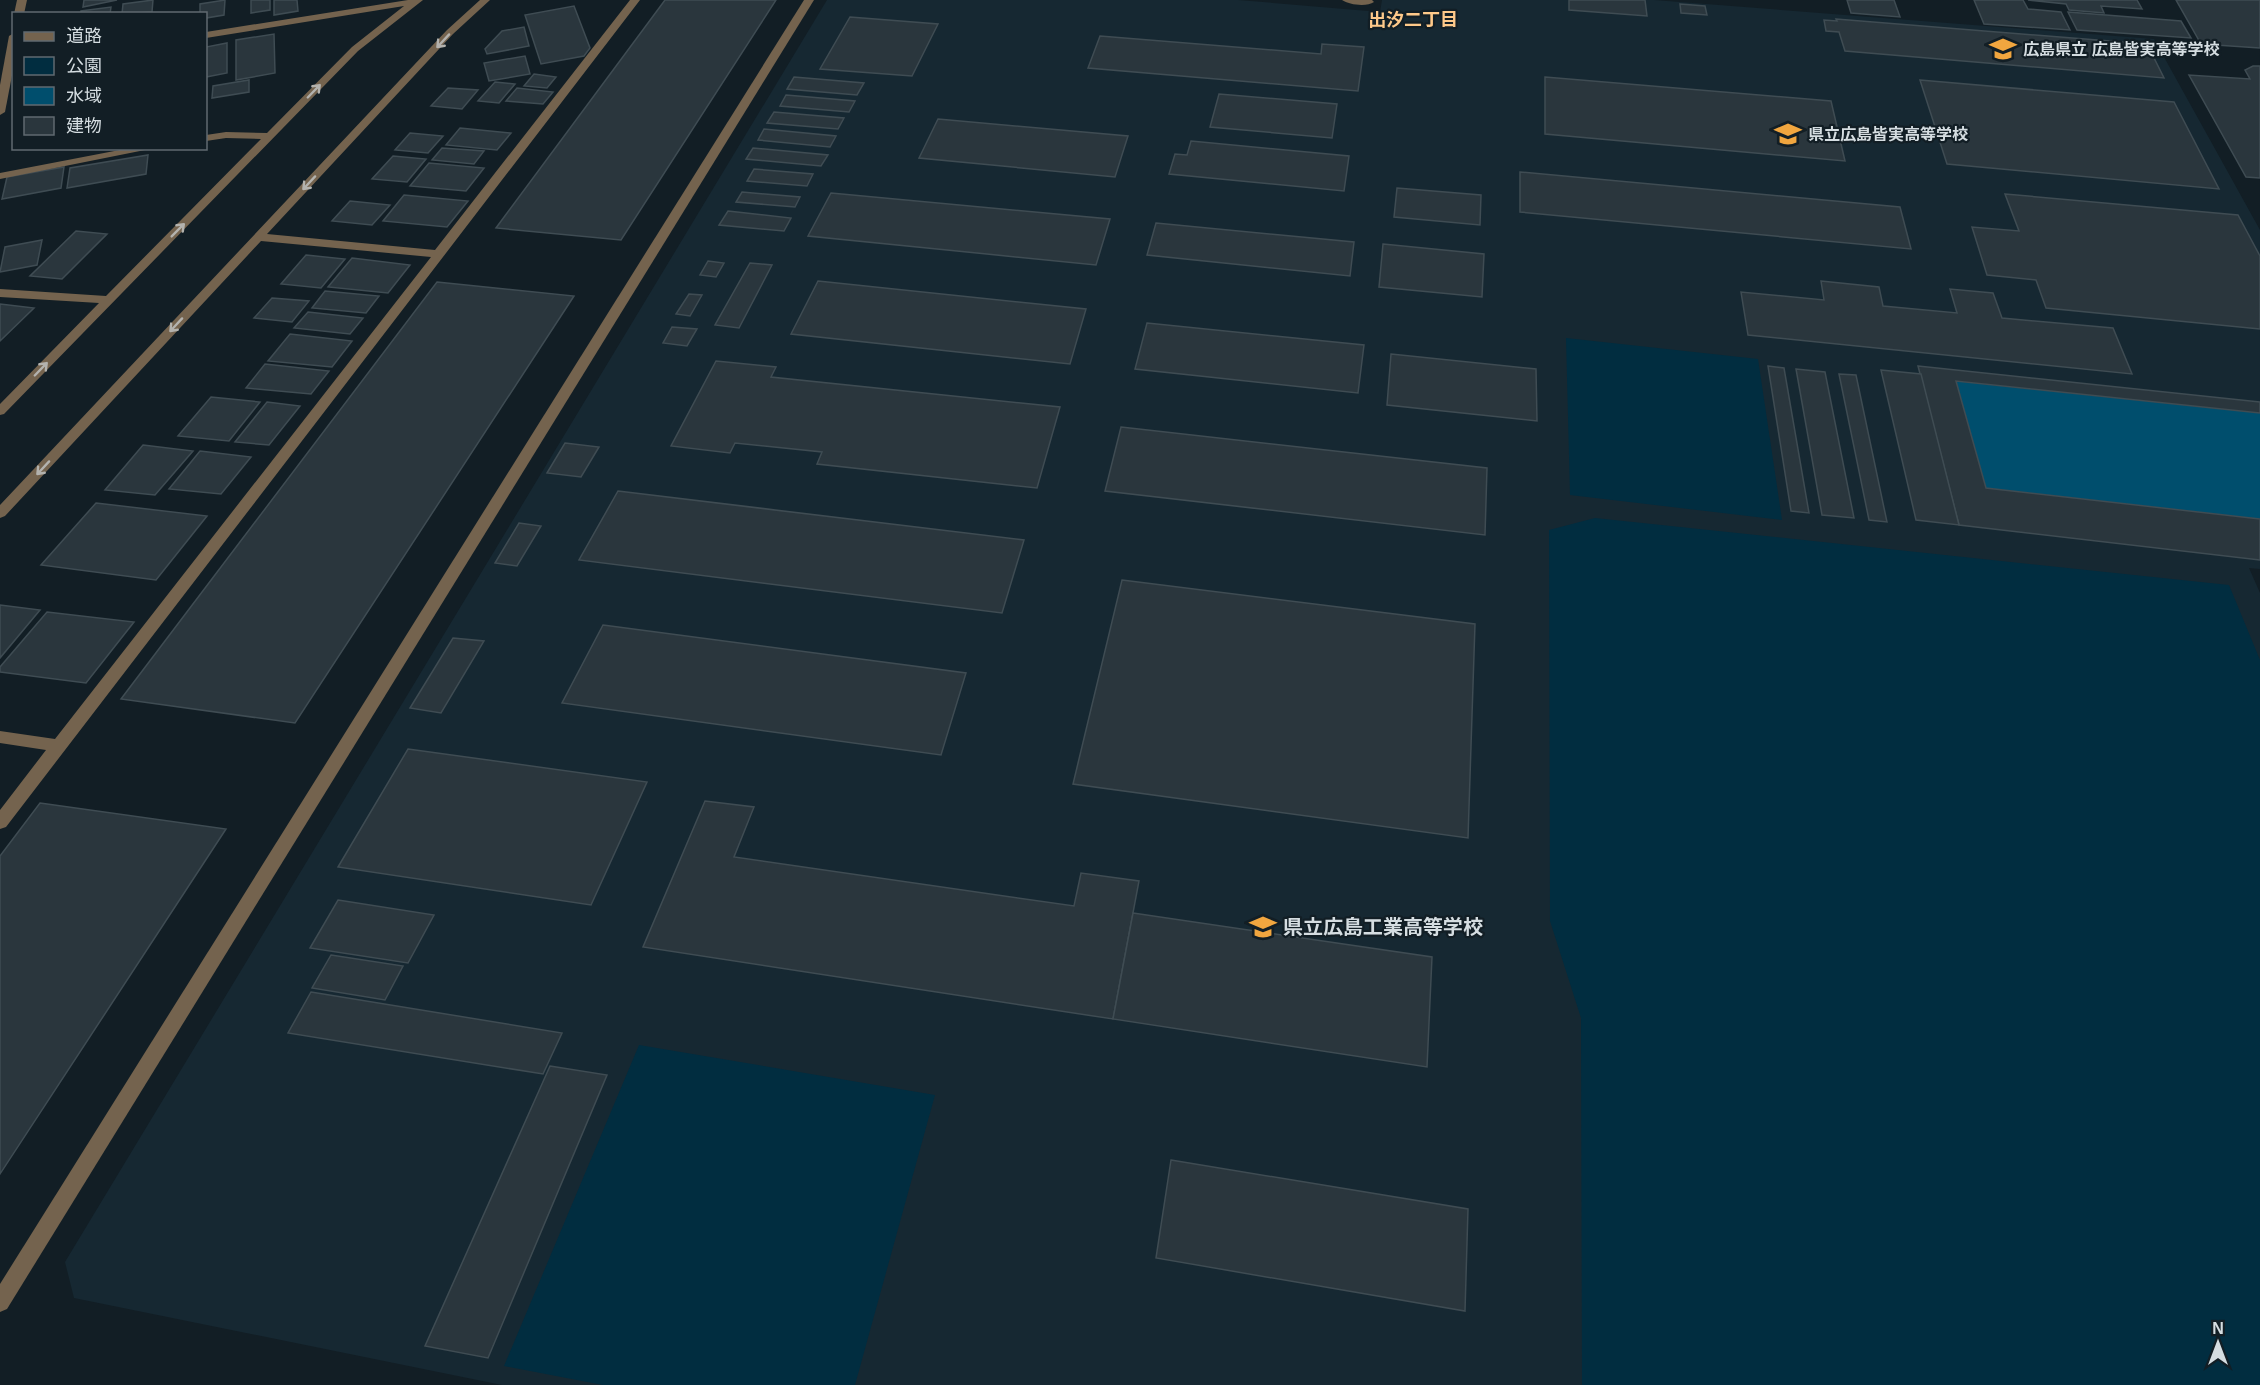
<svg xmlns="http://www.w3.org/2000/svg" width="2260" height="1385" viewBox="0 0 2260 1385" font-family="Arial,'Noto Sans JP',sans-serif">
<style>
.built{fill:#162832}
.green{fill:#012d40}
.water{fill:#004e6d}
.building{fill:#2a363d;stroke:#3f4c53;stroke-width:1.5}
.lines{fill:none;stroke-linecap:round;stroke-linejoin:round}
.minor{fill:#74634e;fill-rule:evenodd}
.oneway{stroke:#b3b2ae}
.labels{text-anchor:middle;stroke-width:4.5;stroke-linejoin:round;paint-order:stroke}
.far-poi-label{font-size:16px;font-weight:bold;fill:#d5dde1;stroke:#121e25;text-anchor:start}
.far-neighbourhood-label{font-size:18px;font-weight:bold;fill:#fec98a;stroke:#121e25}
.poi-label{font-size:20px;font-weight:bold;fill:#d5dde1;stroke:#121e25;text-anchor:start}
</style>
<rect width="100%" height="100%" fill="#121e25"/>
<polygon class="built" points="827,0 1238,0 1380,12 1382,0 1654,0 2154,39 2260,230 2260,569 2249,568 2260,593 2260,1385 502,1385 74,1298 65,1262"/>
<g class="green">
<polygon points="1566,338 1758,359 1782,520 1570,495"/>
<polygon points="1595,518 2229,585 2260,660 2260,1385 1582,1385 1581,1018 1550,921 1549,530"/>
<polygon points="639,1045 935,1095 855,1385 603,1385 504,1366"/>
</g>
<polygon class="water" points="1956,381 2260,413 2260,519 1986,488"/>
<g class="building">
<polygon points="84,0 117,0 83,7"/>
<polygon points="153,0 152,12 122,14 123,4"/>
<polygon points="225,0 224,15 206,18 206,14 200,14 200,4"/>
<polygon points="251,0 270,0 270,10 251,13"/>
<polygon points="274,0 297,0 298,11 274,15"/>
<polygon points="665,0 776,0 621,240 496,228"/>
<polygon points="1569,0 1645,0 1647,16 1569,10"/>
<polygon points="1847,0 1894,0 1900,17 1851,13"/>
<polygon points="1974,0 2023,0 2028,9 2061,12 2070,30 1984,24"/>
<polygon points="2028,0 2137,0 2142,9 2101,6 2104,13 2069,10 2066,4"/>
<polygon points="2176,0 2260,0 2260,48 2201,44"/>
<polygon points="1680,4 1705,6 1707,15 1681,13"/>
<polygon points="574,6 590,48 584,56 541,64 525,15"/>
<polygon points="111,7 110,14 81,14 81,11"/>
<polygon points="2068,12 2181,21 2191,38 2077,30"/>
<polygon points="850,17 938,24 912,76 820,69"/>
<polygon points="1836,19 2147,44 2164,78 1845,51 1839,32 1826,31 1824,20 1837,21"/>
<polygon points="524,27 529,46 487,54 485,49 502,31"/>
<polygon points="274,34 275,73 236,80 236,40"/>
<polygon points="1100,36 1321,54 1322,44 1364,47 1358,91 1088,68"/>
<polygon points="227,43 227,73 206,77 206,47"/>
<polygon points="525,56 530,74 489,81 484,63"/>
<polygon points="2253,66 2260,66 2260,178 2246,177 2189,75 2250,79 2245,70"/>
<polygon points="534,74 556,77 547,88 524,86"/>
<polygon points="794,77 864,83 857,95 787,89"/>
<polygon points="1545,77 1831,101 1845,161 1545,134"/>
<polygon points="249,80 249,92 212,98 213,86"/>
<polygon points="1920,80 2174,102 2219,189 1947,164"/>
<polygon points="495,82 515,84 499,103 478,101"/>
<polygon points="448,88 478,90 462,109 431,106"/>
<polygon points="517,88 553,92 543,104 506,101"/>
<polygon points="1219,94 1337,104 1332,138 1210,127"/>
<polygon points="786,95 855,101 849,112 780,106"/>
<polygon points="774,112 844,118 838,129 767,123"/>
<polygon points="938,119 1128,136 1115,177 919,158"/>
<polygon points="460,128 511,133 497,150 446,145"/>
<polygon points="764,129 836,136 830,147 758,140"/>
<polygon points="410,133 443,136 428,153 395,150"/>
<polygon points="1191,141 1349,156 1344,191 1169,174 1175,154 1187,155"/>
<polygon points="442,148 484,151 474,164 432,160"/>
<polygon points="753,148 828,155 821,166 746,159"/>
<polygon points="148,155 146,174 67,188 70,168"/>
<polygon points="393,156 426,159 407,182 372,179"/>
<polygon points="429,163 484,168 466,191 410,186"/>
<polygon points="64,167 61,188 2,199 7,177"/>
<polygon points="754,169 813,174 807,186 747,181"/>
<polygon points="1520,172 1900,207 1911,249 1520,212"/>
<polygon points="1397,188 1481,195 1480,225 1394,217"/>
<polygon points="742,192 800,197 795,207 736,202"/>
<polygon points="831,193 1110,219 1096,265 808,236"/>
<polygon points="2005,194 2238,215 2260,256 2260,329 2046,308 2036,280 1987,275 1972,227 2019,231"/>
<polygon points="404,195 468,201 447,227 383,221"/>
<polygon points="350,201 390,205 372,225 332,221"/>
<polygon points="728,211 791,218 784,231 719,225"/>
<polygon points="1156,223 1354,242 1350,276 1147,255"/>
<polygon points="76,231 107,234 62,279 30,276"/>
<polygon points="42,240 37,265 0,272 5,247"/>
<polygon points="1383,244 1484,254 1482,297 1379,287"/>
<polygon points="306,255 345,259 321,288 281,284"/>
<polygon points="352,258 410,265 388,293 328,287"/>
<polygon points="708,261 724,263 716,277 700,275"/>
<polygon points="750,263 772,265 739,328 715,325"/>
<polygon points="818,281 1086,309 1070,364 791,334"/>
<polygon points="1821,281 1879,287 1883,306 1957,313 1950,289 1993,293 2002,318 2113,328 2132,374 1748,335 1741,292 1824,300"/>
<polygon points="437,282 574,296 295,723 121,699"/>
<polygon points="325,291 379,296 366,313 312,308"/>
<polygon points="689,294 702,295 690,316 676,314"/>
<polygon points="272,298 309,301 292,322 254,318"/>
<polygon points="0,304 34,308 0,341"/>
<polygon points="308,312 363,318 350,334 294,328"/>
<polygon points="1147,323 1364,345 1358,393 1135,369"/>
<polygon points="672,327 697,329 687,346 663,343"/>
<polygon points="290,334 352,341 332,367 268,361"/>
<polygon points="1391,354 1536,369 1537,421 1387,405"/>
<polygon points="716,361 776,367 771,377 1060,407 1037,488 817,464 822,452 735,443 730,453 671,446"/>
<polygon points="265,364 329,371 311,394 246,388"/>
<polygon points="1768,366 1784,368 1809,513 1791,511"/>
<polygon points="1918,366 2260,402 2260,413 1956,381 1986,488 2260,519 2260,560 1959,525"/>
<polygon points="1796,369 1825,372 1854,518 1822,515"/>
<polygon points="1881,370 1921,374 1959,525 1916,520"/>
<polygon points="1839,374 1856,375 1887,522 1869,520"/>
<polygon points="211,397 260,402 229,441 178,436"/>
<polygon points="267,402 300,406 269,445 235,442"/>
<polygon points="1121,427 1487,468 1485,535 1105,491"/>
<polygon points="565,443 599,447 581,477 547,473"/>
<polygon points="143,445 193,451 155,495 105,490"/>
<polygon points="200,451 251,457 221,494 169,489"/>
<polygon points="618,491 1024,540 1002,613 579,560"/>
<polygon points="96,503 207,516 156,580 41,565"/>
<polygon points="519,523 541,526 517,566 495,563"/>
<polygon points="1122,580 1475,624 1468,838 1073,784"/>
<polygon points="0,605 40,610 0,658"/>
<polygon points="47,612 134,622 86,683 0,672 0,667"/>
<polygon points="603,625 966,673 941,755 562,703"/>
<polygon points="453,638 484,641 441,713 410,708"/>
<polygon points="408,749 647,782 591,905 338,867"/>
<polygon points="705,801 754,807 734,857 1074,906 1081,873 1139,881 1113,1019 643,947"/>
<polygon points="40,803 226,829 0,1174 0,856"/>
<polygon points="338,900 434,915 408,963 310,948"/>
<polygon points="1133,913 1432,957 1427,1067 1113,1019"/>
<polygon points="331,955 403,966 385,1000 312,988"/>
<polygon points="311,992 562,1033 543,1074 288,1033"/>
<polygon points="550,1066 607,1075 488,1358 425,1346"/>
<polygon points="1171,1160 1468,1209 1465,1311 1156,1258"/>
</g>
<g class="lines">
<g class="minor">
<polygon points="17,0 27,0 24,14 14,14"/>
<polygon points="408,0 423,0 358,51 4,414 0,415 0,404 99,303 0,297 0,289 106,296 261,139 226,138 206,141 206,135 226,132 267,133 352,47 404,6 206,38 206,32"/>
<polygon points="480,0 490,0 453,34 267,234 435,250 630,0 640,0 6,827 0,829 0,810 46,750 0,743 0,731 55,739 431,257 261,241 5,516 0,518 0,505 447,30"/>
<polygon points="804,0 814,0 7,1309 0,1312 0,1284"/>
<path d="M 1342,0 L 1372,0 L 1374,2 C 1367,7 1349,5 1342,0 Z"/>
<polygon points="14,33 14,65 5,112 0,115 0,85 9,36"/>
<polygon points="130,148 155,148 0,179 0,173"/>
</g>
</g>
<defs><path id="oneway-shaft" d="M-6 0H5M1.5-3L5.5 0L1.5 3" fill="none" stroke-width="1.6" stroke-linecap="round" stroke-linejoin="round" transform="scale(1.5)"/></defs>
<g class="oneway">
<use href="#oneway-shaft" transform="translate(443 41) rotate(133)"/>
<use href="#oneway-shaft" transform="translate(314 91) rotate(-46)"/>
<use href="#oneway-shaft" transform="translate(309 183) rotate(133)"/>
<use href="#oneway-shaft" transform="translate(178 230) rotate(-45)"/>
<use href="#oneway-shaft" transform="translate(176 325) rotate(133)"/>
<use href="#oneway-shaft" transform="translate(41 369) rotate(-46)"/>
<use href="#oneway-shaft" transform="translate(43 468) rotate(133)"/>
</g>
<defs>
<symbol id="school-bare" viewBox="-9 -9 18 18"><path d="M0-5L7-2L0 1L-7-2ZM-4 1L0 2.5L4 1V4Q0 6-4 4Z" fill="#f1a63f" stroke="#121e25" stroke-width="2.5" paint-order="stroke"/></symbol>
</defs>
<g fill-rule="evenodd">
<use href="#school-bare" x="1984" y="30" width="38" height="38"/>
<use href="#school-bare" x="1769" y="115" width="38" height="38"/>
<use href="#school-bare" x="1244" y="908" width="38" height="38"/>
</g>
<g class="labels">
<g class="far-poi-label">
<text x="2023" y="55">広島県立 広島皆実高等学校</text>
<text x="1808" y="140">県立広島皆実高等学校</text>
</g>
<g class="far-neighbourhood-label">
<text x="1413" y="26">出汐二丁目</text>
</g>
<g class="poi-label">
<text x="1283" y="934">県立広島工業高等学校</text>
</g>
</g>
<rect x="12" y="12" width="195" height="138" fill="#121e25" stroke="#606a70" stroke-width="1.5"/>
<rect x="24" y="32" width="30" height="9" fill="#74634e" stroke="#606a70" stroke-width="1.5"/>
<text x="66" y="42" font-size="18" fill="#d5dde1">道路</text>
<rect x="24" y="57" width="30" height="18" fill="#012d40" stroke="#606a70" stroke-width="1.5"/>
<text x="66" y="72" font-size="18" fill="#d5dde1">公園</text>
<rect x="24" y="87" width="30" height="18" fill="#004e6d" stroke="#606a70" stroke-width="1.5"/>
<text x="66" y="102" font-size="18" fill="#d5dde1">水域</text>
<rect x="24" y="117" width="30" height="18" fill="#2a363d" stroke="#606a70" stroke-width="1.5"/>
<text x="66" y="132" font-size="18" fill="#d5dde1">建物</text>
<g transform="translate(2218 1343)" stroke="#121e25" stroke-width="4.5" paint-order="stroke">
<path d="M0-4.5L10 22L0 15L-10 22Z" fill="#d5dde1"/>
<text y="-9" font-size="16" font-weight="bold" text-anchor="middle" fill="#d5dde1">N</text>
</g>
</svg>
